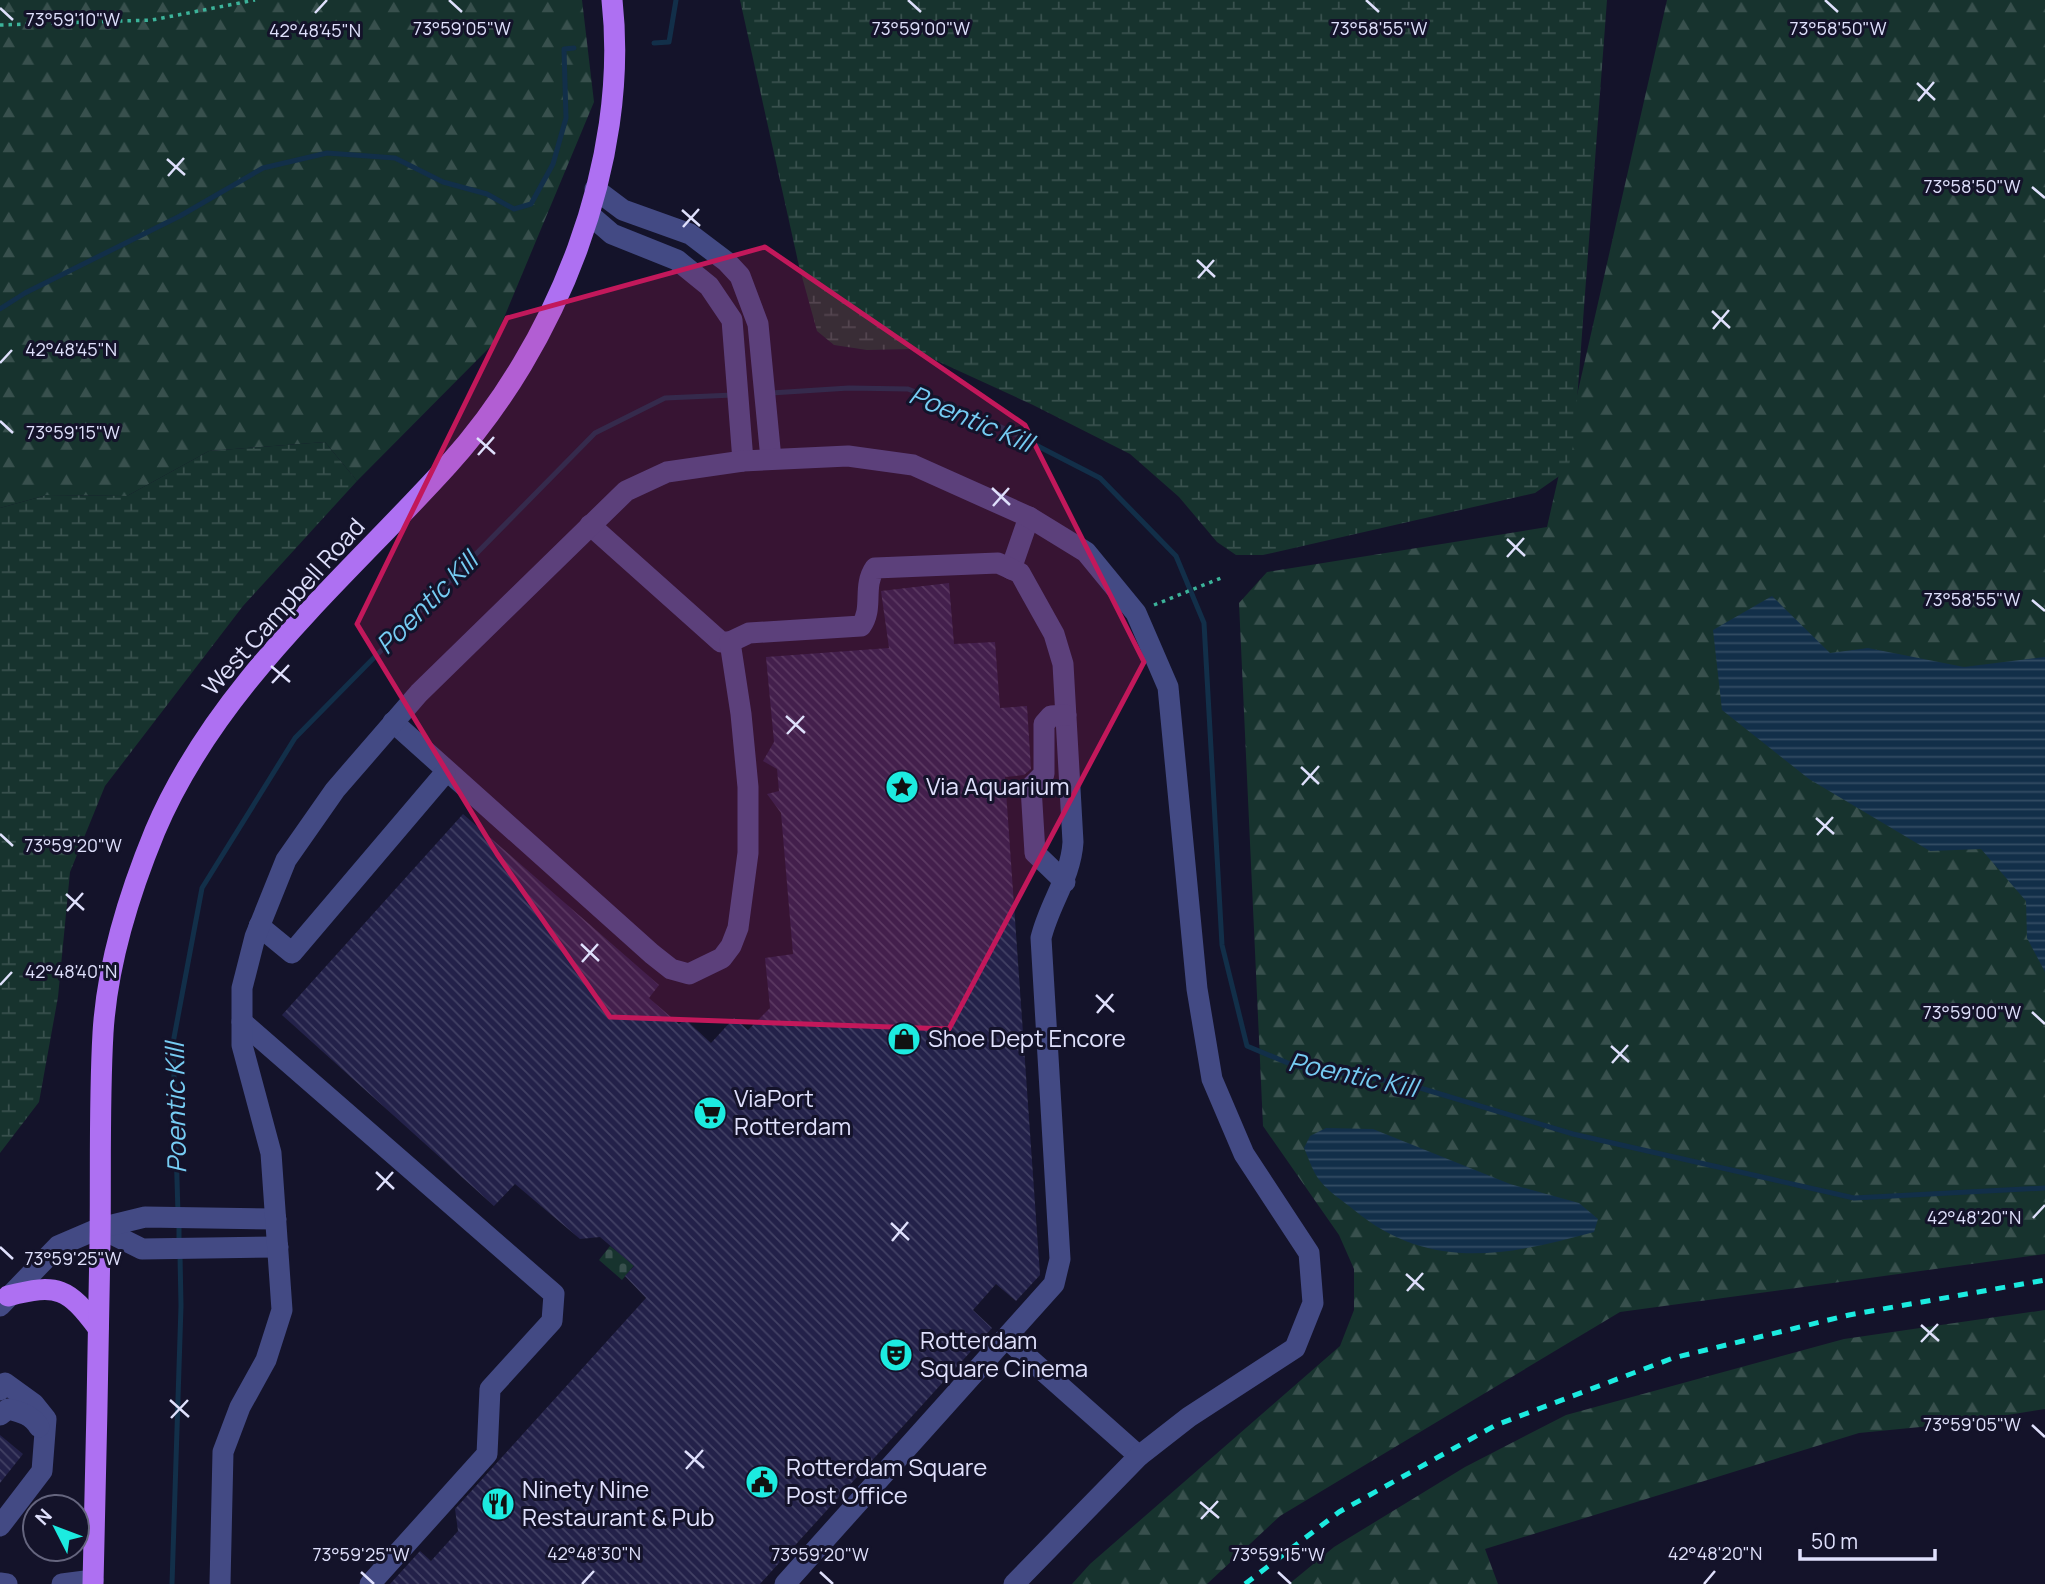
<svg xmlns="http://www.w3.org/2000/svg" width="2045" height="1584" viewBox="0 0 2045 1584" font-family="Manrope,sans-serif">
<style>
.forest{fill:url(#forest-firs)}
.wetland{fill:url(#wetland-marsh)}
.cemetery{fill:url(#cemetery-stones)}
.water{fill:url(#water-rules)}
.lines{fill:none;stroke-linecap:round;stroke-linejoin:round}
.stream{stroke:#122f49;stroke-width:5}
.building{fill:url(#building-back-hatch)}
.path{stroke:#3cb39a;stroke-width:3.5;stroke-dasharray:3.5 5;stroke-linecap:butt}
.minor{stroke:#434a84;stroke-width:21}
.major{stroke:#ae70f2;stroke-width:21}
.rail{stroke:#1cebe0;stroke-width:5;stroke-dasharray:10 9;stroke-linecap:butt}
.marked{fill:#c2185b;fill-opacity:0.2;stroke:#c2185b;stroke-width:5;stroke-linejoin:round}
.ticks{fill:none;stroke:#dfe0fc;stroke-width:2.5}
.labels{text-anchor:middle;stroke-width:6;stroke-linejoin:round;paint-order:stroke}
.street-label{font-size:24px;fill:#dfe0fc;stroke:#14132a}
.poi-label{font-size:24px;fill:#dfe0fc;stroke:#14132a;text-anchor:start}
.water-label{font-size:26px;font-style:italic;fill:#76ccf3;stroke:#14132a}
.ticks-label{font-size:18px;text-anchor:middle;fill:#dfe0fc;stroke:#14132a;stroke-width:6;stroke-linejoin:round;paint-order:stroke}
</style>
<defs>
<pattern id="forest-firs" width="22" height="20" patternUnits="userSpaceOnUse" patternTransform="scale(1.75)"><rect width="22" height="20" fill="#17332e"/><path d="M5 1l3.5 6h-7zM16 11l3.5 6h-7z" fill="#38504d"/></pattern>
<pattern id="wetland-marsh" width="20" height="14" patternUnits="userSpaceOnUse" patternTransform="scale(1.75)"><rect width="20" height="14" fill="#17332e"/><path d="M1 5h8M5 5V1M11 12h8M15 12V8" fill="none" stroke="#38504d"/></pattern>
<pattern id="cemetery-stones" width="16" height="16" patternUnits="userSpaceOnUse" patternTransform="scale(1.75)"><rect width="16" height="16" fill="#17332e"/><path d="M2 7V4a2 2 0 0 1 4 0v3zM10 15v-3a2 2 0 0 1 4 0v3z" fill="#38504d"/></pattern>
<pattern id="water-rules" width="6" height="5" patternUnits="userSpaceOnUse" patternTransform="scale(1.75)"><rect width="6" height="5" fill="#122f49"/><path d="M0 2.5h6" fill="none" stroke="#344d64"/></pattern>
<pattern id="building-back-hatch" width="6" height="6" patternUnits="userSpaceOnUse" patternTransform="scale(1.75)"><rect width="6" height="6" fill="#232149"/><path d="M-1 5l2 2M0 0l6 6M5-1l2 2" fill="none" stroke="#424164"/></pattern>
</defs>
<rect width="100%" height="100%" fill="#14132a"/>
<g class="forest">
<polygon points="0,0 582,0 594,102 493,344 357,481 325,442 209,451 127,496 47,495 0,508"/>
<polygon points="1667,0 2045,0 2045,1254 1620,1312 1280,1516 1207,1584 1072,1584 1090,1564 1340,1346 1354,1310 1354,1269 1339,1235 1263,1126 1239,603 1267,572 1547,527"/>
<polygon points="2045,1310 2045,1409 1951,1424 1859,1433 1485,1549 1498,1584 1289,1584 1334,1547 1465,1467 1566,1415 1844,1339"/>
</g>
<g class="wetland">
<polygon points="740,0 1607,0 1574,441 1568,470 1535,493 1263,555 1236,555 1217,542 1179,497 1130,454 1033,405 911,349 867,350 834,345 817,331 799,266"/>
<polygon points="325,442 357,481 243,606 105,786 70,872 58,997 39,1102 0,1153 0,508 47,495 127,496 209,451"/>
</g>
<polygon class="cemetery" points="610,1246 619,1253 621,1250 636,1263 622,1280 599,1260"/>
<g class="water">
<polygon points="1772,596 1830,653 1868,648 1964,667 2045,657 2045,972 2027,938 2026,901 1981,849 1930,851 1809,779 1722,710 1713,630"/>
<path d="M 1326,1128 L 1373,1129 L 1510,1184 L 1579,1203 L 1598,1219 L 1594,1232 C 1507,1256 1429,1272 1354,1210 C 1343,1201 1329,1192 1321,1182 C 1313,1173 1309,1159 1304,1148 L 1310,1136 Z"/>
</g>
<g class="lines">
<g class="stream">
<polyline points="654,43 669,42 676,0"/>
<polyline points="0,309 25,293 180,216 263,168 327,153 395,158 443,182 487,194 514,209 531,204 553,164 566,118 564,49 574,48"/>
<polyline points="771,393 849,388 908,389 993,423 1100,478 1176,556 1204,623 1222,945 1247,1046 1295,1066 1407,1084 1573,1134 1854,1198 2045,1188"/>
<polyline points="178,1214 173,1043 202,888 295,738 595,433 665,398 733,395"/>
<polyline points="179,1223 179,1245"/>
<polyline points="172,1584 181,1306 180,1255"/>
</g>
</g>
<g class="building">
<polygon points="949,583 954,644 995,642 1000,708 1027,706 1031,769 1024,775 1005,777 1040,1275 1016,1301 996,1284 973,1310 992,1328 760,1584 390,1584 420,1551 431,1561 458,1531 455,1509 646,1298 625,1276 634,1266 600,1237 580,1239 515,1184 494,1206 282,1015 463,814 659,985 649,998 679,1024 685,1019 711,1043 734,1018 748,1030 770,1008 765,958 793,954 781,813 767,794 779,791 777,769 763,761 774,742 766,657 889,648 881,591"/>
<polygon points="0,1435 23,1454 0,1483"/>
</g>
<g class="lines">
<g class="path">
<polyline points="0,25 152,20 255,0"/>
<polyline points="1154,605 1221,578"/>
</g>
<g class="minor">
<polyline points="595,189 623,210 690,234 727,262 740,276 758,324 771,459"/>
<polyline points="590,215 612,234 677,260 709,286 732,320 743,461"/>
<polyline points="590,525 721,642 730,642"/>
<polyline points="1011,569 1029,517"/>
<path d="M 393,722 L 652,954 L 671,969 L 689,974 L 722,958 L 731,946 L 738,928 L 748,853 L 748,787 L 741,714 L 730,642 L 749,633 L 861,626 C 874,608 862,587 875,568 L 998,563 L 1020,573 L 1054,634 L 1063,664 L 1073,842 C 1071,877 1049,904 1041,938 L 1060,1259 L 1054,1284 L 785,1584"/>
<polyline points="1065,882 1035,853 1031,787 1044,774 1044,724 1051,716 1066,715"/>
<polyline points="259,926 292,953 445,773"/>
<polyline points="242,1022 554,1294 552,1321 490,1389 487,1454 370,1584"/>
<polyline points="100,1228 142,1249 278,1247"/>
<polyline points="0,1306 58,1246 100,1228 145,1217 276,1219"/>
<polyline points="1006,1338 1139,1456"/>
<polyline points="0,1390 5,1383 34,1404 46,1419 42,1471 0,1526"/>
<path d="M 0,1415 L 8,1409 C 21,1412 32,1415 39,1427"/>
<polyline points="0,1583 7,1584"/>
<polyline points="62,1584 93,1580"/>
<polyline points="220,1584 223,1452 240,1407 266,1360 282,1310 271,1153 242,1045 242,988 255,937 286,860 335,790 419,693 626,491 667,472 743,461 848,456 913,465 1029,517 1086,552 1136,613 1168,687 1197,989 1212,1079 1244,1154 1309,1253 1313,1303 1295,1348 1189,1417 1139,1456 1014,1584"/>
</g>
<g class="major">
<path d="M 8,1296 C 58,1283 68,1288 98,1328"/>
<path d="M 93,1584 C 96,1470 98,1357 100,1243 C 101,1173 99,1103 103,1033 C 107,965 129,894 155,831 C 217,685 344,580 448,465 C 557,345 630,162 612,0"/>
</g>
<polyline class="rail" points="1245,1584 1339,1512 1496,1425 1673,1358 1849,1315 2045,1280"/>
</g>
<path class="marked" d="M 765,247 L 1025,425 L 1144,662 L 949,1029 L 610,1017 L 497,854 L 357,624 L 507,318 Z"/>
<path class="ticks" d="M 449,0 L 462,12M 908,0 L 921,12M 1366,0 L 1379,12M 1825,0 L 1838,12M 0,8 L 13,20M 315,13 L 327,0M 1917,83 L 1935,100M 1918,101 L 1934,82M 167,159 L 185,175M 168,176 L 184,158M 2032,187 L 2045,198M 682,210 L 700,226M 683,227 L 699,209M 1197,260 L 1215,277M 1198,278 L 1214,260M 1712,311 L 1730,328M 1713,329 L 1729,310M 0,363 L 12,350M 0,421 L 13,433M 477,438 L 495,454M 478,455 L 494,437M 992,488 L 1010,505M 993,506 L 1009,488M 1507,539 L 1525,556M 1507,557 L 1524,538M 2032,600 L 2045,611M 271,666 L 290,682M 272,683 L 289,665M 786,716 L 805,733M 787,734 L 804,716M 1301,767 L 1319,784M 1302,785 L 1319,766M 1816,818 L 1834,834M 0,834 L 13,846M 1817,835 L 1833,817M 66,894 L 84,910M 67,911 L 83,893M 581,944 L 599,961M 582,962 L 598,944M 0,985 L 12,972M 1096,995 L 1114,1012M 2032,1012 L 2045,1024M 1097,1013 L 1113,994M 1611,1046 L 1629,1062M 1612,1063 L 1628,1045M 376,1172 L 394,1189M 377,1190 L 393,1172M 2033,1218 L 2045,1205M 891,1223 L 909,1240M 892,1241 L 908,1222M 0,1247 L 13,1259M 1406,1274 L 1424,1290M 1407,1291 L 1423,1273M 1921,1325 L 1939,1341M 1921,1342 L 1938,1324M 170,1400 L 189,1417M 171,1418 L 188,1400M 2032,1425 L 2045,1437M 685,1451 L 704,1468M 686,1469 L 703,1450M 1200,1502 L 1219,1518M 1201,1519 L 1218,1501M 361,1572 L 374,1584M 820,1572 L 833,1584M 1278,1572 L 1291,1584M 582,1584 L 594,1571M 1704,1584 L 1715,1571"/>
<defs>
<symbol id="sight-disc" viewBox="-11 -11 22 22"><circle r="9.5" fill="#1cebe0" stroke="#14132a"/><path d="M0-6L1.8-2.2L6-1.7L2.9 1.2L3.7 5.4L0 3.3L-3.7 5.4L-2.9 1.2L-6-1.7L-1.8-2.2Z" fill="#111"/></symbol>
<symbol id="shop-disc" viewBox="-11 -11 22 22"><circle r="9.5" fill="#1cebe0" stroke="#14132a"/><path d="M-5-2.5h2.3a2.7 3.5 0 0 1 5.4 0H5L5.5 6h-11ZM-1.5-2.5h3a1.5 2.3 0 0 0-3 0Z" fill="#111"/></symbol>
<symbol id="supermarket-disc" viewBox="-11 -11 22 22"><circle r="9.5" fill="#1cebe0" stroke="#14132a"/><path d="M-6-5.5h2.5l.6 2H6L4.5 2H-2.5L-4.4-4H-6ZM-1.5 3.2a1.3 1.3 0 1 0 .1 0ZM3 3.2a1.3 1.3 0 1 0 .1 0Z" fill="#111"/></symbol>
<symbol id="theatre-disc" viewBox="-11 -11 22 22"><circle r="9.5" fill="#1cebe0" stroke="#14132a"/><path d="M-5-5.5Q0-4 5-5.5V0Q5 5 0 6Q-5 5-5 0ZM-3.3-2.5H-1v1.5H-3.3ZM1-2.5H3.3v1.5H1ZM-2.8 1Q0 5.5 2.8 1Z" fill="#111"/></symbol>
<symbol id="civic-disc" viewBox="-11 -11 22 22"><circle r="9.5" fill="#1cebe0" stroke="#14132a"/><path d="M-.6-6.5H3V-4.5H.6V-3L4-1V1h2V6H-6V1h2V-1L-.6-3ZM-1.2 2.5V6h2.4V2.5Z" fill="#111"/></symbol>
<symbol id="restaurant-disc" viewBox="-11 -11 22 22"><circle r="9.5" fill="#1cebe0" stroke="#14132a"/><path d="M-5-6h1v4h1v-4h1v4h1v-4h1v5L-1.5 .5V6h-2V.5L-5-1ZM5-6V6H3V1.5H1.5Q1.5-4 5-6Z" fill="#111"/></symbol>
</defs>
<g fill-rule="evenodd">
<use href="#sight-disc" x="883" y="768" width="38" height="38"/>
<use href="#shop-disc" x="885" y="1020" width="38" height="38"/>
<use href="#supermarket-disc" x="691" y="1094" width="38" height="38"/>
<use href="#theatre-disc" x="877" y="1336" width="38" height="38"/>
<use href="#civic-disc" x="743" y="1463" width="38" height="38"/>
<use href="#restaurant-disc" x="479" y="1485" width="38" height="38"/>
</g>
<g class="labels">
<g class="street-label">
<text transform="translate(284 607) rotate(-48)" y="8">West Campbell Road</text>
</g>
<g class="poi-label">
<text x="926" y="795">Via Aquarium</text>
<text x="928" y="1047">Shoe Dept Encore</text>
<text x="734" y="1107">ViaPort<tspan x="734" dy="28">Rotterdam</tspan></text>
<text x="920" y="1349">Rotterdam<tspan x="920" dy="28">Square Cinema</tspan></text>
<text x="786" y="1476">Rotterdam Square<tspan x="786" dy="28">Post Office</tspan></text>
<text x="522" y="1498">Ninety Nine<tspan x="522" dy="28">Restaurant &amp; Pub</tspan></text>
</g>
<g class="water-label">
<text transform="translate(971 419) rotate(23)" y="9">Poentic Kill</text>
<text transform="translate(427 603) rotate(-45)" y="9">Poentic Kill</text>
<text transform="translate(1353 1075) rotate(12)" y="9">Poentic Kill</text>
<text transform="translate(176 1108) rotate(-91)" y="9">Poentic Kill</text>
</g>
</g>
<g class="ticks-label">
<text x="73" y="26">73°59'10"W</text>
<text x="462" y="35">73°59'05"W</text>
<text x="921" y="35">73°59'00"W</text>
<text x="1379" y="35">73°58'55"W</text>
<text x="1838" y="35">73°58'50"W</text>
<text x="315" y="37">42°48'45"N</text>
<text x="1972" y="193">73°58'50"W</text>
<text x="71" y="356">42°48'45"N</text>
<text x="73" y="439">73°59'15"W</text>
<text x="1972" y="606">73°58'55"W</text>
<text x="73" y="852">73°59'20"W</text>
<text x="71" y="978">42°48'40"N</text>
<text x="1972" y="1019">73°59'00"W</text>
<text x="1974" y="1224">42°48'20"N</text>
<text x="73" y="1265">73°59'25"W</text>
<text x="1972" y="1431">73°59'05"W</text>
<text x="594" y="1560">42°48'30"N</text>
<text x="1715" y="1560">42°48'20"N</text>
<text x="361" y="1561">73°59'25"W</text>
<text x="820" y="1561">73°59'20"W</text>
<text x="1278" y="1561">73°59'15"W</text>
</g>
<g transform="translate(56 1528) rotate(312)"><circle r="33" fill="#14132a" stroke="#65657e" stroke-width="2"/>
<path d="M0-5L12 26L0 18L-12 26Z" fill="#1cebe0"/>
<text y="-10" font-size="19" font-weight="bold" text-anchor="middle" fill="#dfe0fc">N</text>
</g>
<path d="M1800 1549v10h135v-10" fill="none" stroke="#dfe0fc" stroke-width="3.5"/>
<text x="1811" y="1549" font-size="21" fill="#dfe0fc" stroke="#14132a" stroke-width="5" paint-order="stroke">50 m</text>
</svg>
